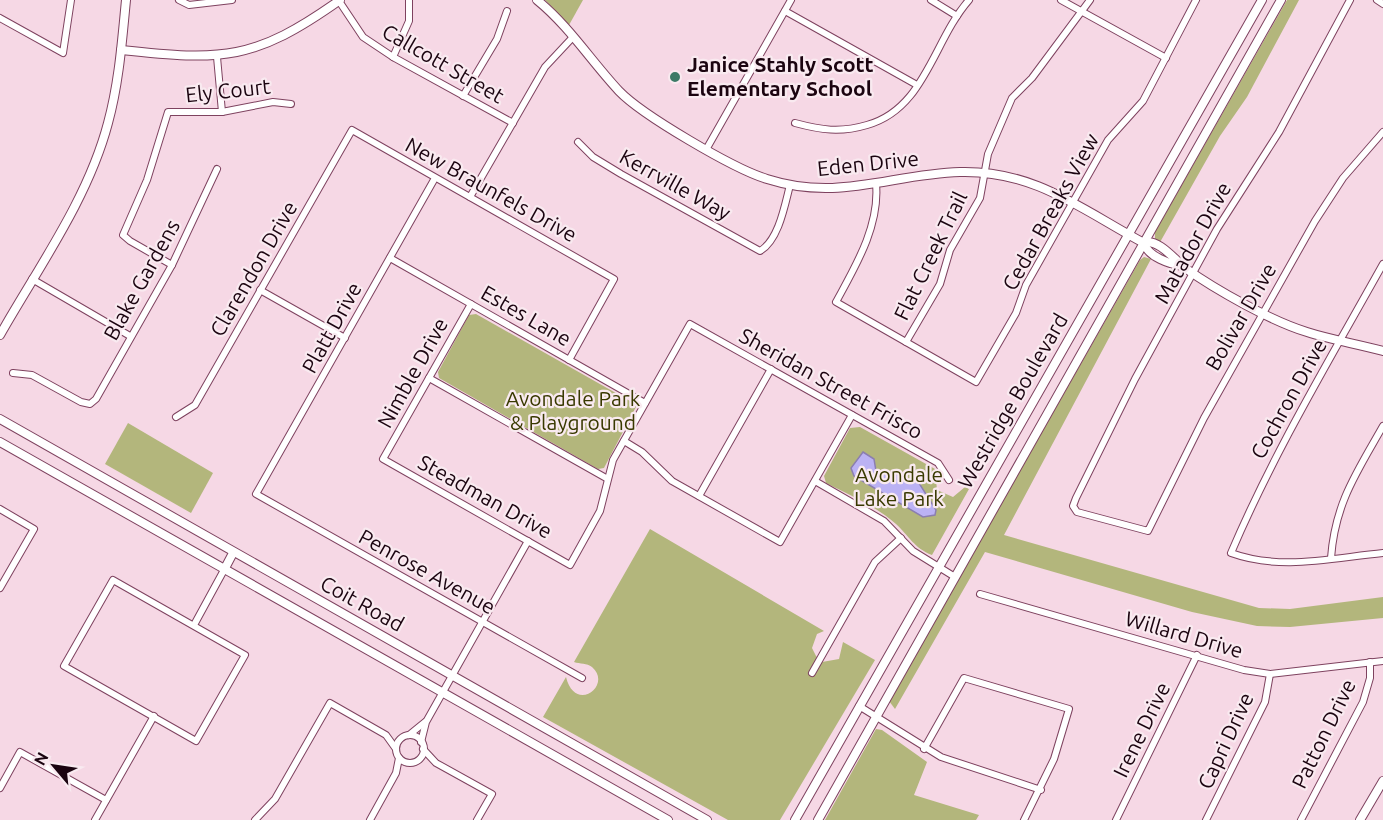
<svg xmlns="http://www.w3.org/2000/svg" width="1383" height="820" viewBox="0 0 1383 820" font-family="Ubuntu,sans-serif">
<style>
.green{fill:#b3b67c}
.water{fill:#bbb2f4;stroke:#8b7eb0;stroke-width:1.5}
.lines{fill:none;stroke-linecap:round;stroke-linejoin:round}
.street-casing{stroke:#7e425f;stroke-width:8}
.secondary-casing{stroke:#7e425f;stroke-width:10}
.street{stroke:#fff;stroke-width:6}
.secondary{stroke:#fff;stroke-width:8}
.poi-dot{fill:#3c7a66;stroke:#f9eaf0;stroke-width:2}
.labels{text-anchor:middle;stroke-width:4.5;stroke-linejoin:round;paint-order:stroke}
.street-label{font-size:21px;fill:#1b0410;stroke:#f9eaf0}
.poi-label{font-size:21px;font-weight:bold;fill:#1b0410;stroke:#f9eaf0;text-anchor:start}
.park-label{font-size:21px;fill:#393900;stroke:#f9eaf0}
</style>
<rect width="100%" height="100%" fill="#f6d8e5"/>
<g class="green">
<polygon points="545,0 583,0 569,25"/>
<polygon points="1287,0 1299,0 1247,97 1220,136 1159,244 1155,241 1155,232"/>
<polygon points="1144,257 1151,259 1004,535 1259,608 1290,609 1383,597 1383,618 1290,627 1257,626 1192,612 985,552 895,709 889,701 1140,260"/>
<polygon points="476,314 637,405 604,468 598,469 439,378 438,372 469,315"/>
<polygon points="128,423 213,473 191,513 105,464"/>
<path d="M 860,427 L 935,469 L 937,490 L 953,497 L 965,487 L 969,489 L 932,555 C 914,548 909,536 896,524 C 876,506 849,495 826,483 L 824,476 L 850,428 Z"/>
<path d="M 650,529 L 824,631 L 817,634 L 812,648 L 816,656 L 822,662 L 839,659 L 843,642 L 875,660 L 780,820 L 728,820 L 543,717 L 566,677 C 575,714 613,685 592,667 C 587,663 580,664 574,662 Z"/>
<polygon points="876,729 882,730 927,762 914,795 979,815 976,820 825,820"/>
</g>
<polygon class="water" points="863,452 874,459 876,471 881,475 891,472 919,483 936,510 935,515 923,517 854,476 851,468"/>
<g class="lines">
<defs>
<g id="street">
<polyline points="179,0 189,5 232,0"/>
<polyline points="931,0 957,16"/>
<polyline points="1061,0 1166,58"/>
<polyline points="1350,0 1279,132 1217,229 1135,379 1076,498 1073,506 1077,512 1148,531 1204,418 1315,221 1343,178 1383,132"/>
<polyline points="1377,0 1383,4"/>
<polyline points="339,1 363,37 393,57 513,123"/>
<polyline points="785,11 917,85"/>
<polyline points="0,18 63,53 71,0"/>
<polyline points="217,57 222,112"/>
<polyline points="393,57 409,21 409,0"/>
<polyline points="463,96 497,39 507,11"/>
<path d="M 795,123 C 821,130 840,133 867,125 C 925,109 933,41 969,0"/>
<path d="M 578,142 L 593,157 L 621,174 L 760,251 C 779,240 785,204 790,185"/>
<polyline points="707,148 791,0"/>
<polyline points="435,178 256,494 582,678"/>
<path d="M 876,184 C 880,226 855,267 836,302 L 976,382 L 1016,313 L 1026,285 L 1108,140 L 1143,101 L 1196,0"/>
<polyline points="470,197 545,67 573,37"/>
<polyline points="390,258 645,403"/>
<path d="M 1383,264 C 1330,359 1274,452 1231,553 C 1281,571 1331,558 1383,553"/>
<polyline points="172,265 130,241 123,235 147,180 168,112 222,112 273,102 291,104"/>
<polyline points="32,279 130,336"/>
<polyline points="260,290 345,338"/>
<polyline points="471,304 383,459 570,565 600,511 613,460 690,324 938,463 949,480"/>
<polyline points="906,342 940,284 950,250 980,198 988,154 1012,98 1032,78 1090,0"/>
<polyline points="13,373 32,375 81,402 90,404 96,399 172,265 217,169"/>
<polyline points="429,378 606,478"/>
<polyline points="176,417 195,405 352,130 614,279 569,360"/>
<polyline points="624,441 642,452 672,481 780,542 852,415"/>
<polyline points="815,481 884,521 913,551 955,577"/>
<polyline points="699,496 771,369"/>
<polyline points="0,509 34,529 0,588"/>
<path d="M 1331,558 C 1335,503 1357,472 1383,426"/>
<polygon points="113,580 245,655 196,741 64,666"/>
<polyline points="980,594 1244,670 1270,674 1383,661"/>
<polyline points="194,625 224,570"/>
<polyline points="812,673 875,562 901,538"/>
<polyline points="859,706 941,757 1041,790"/>
<polyline points="409,735 425,722"/>
<circle cx="410" cy="749" r="14"/>
<polyline points="421,742 426,722 528,541"/>
<polyline points="423,749 436,763 492,794 477,820"/>
<polyline points="924,749 964,678 1069,709 1054,759 1024,820"/>
<polyline points="0,788 20,752 106,800"/>
<polyline points="95,820 154,716"/>
<polyline points="255,820 275,799 330,703 386,735 396,749"/>
<polyline points="370,820 396,773 399,758"/>
<polyline points="1116,820 1197,655"/>
<polyline points="1206,820 1265,702 1270,674"/>
<polyline points="1301,820 1363,702 1370,678 1370,662"/>
</g>
<g id="secondary">
<path d="M 537,0 C 569,26 591,61 619,91 C 642,115 734,169 767,179 C 839,202 891,174 960,172 C 1035,170 1082,210 1144,243 C 1158,238 1175,260 1185,268 C 1216,290 1271,321 1307,332 C 1332,340 1358,344 1383,351"/>
<path d="M 121,50 C 223,61 254,61 340,0"/>
<path d="M 1144,243 C 1148,257 1170,264 1183,266"/>
<path d="M 0,335 C 38,268 88,199 108,123 C 119,83 122,41 126,0"/>
<polyline points="0,419 707,820"/>
<polyline points="0,442 668,820"/>
<polyline points="224,570 233,553"/>
<polyline points="795,820 1262,0"/>
<polyline points="818,820 1281,0"/>
<polyline points="1360,820 1383,781"/>
</g>
</defs>
<use href="#street" class="street-casing"/>
<use href="#secondary" class="secondary-casing"/>
<use href="#street" class="street"/>
<use href="#secondary" class="secondary"/>
</g>
<circle class="poi-dot" cx="675" cy="77" r="6"/>
<g class="labels">
<g class="street-label">
<text transform="translate(443 64) rotate(30)" y="7">Callcott Street</text>
<text transform="translate(228 91) rotate(-6)" y="7">Ely Court</text>
<text transform="translate(868 164) rotate(-6)" y="7">Eden Drive</text>
<text transform="translate(675 185) rotate(29)" y="7">Kerrville Way</text>
<text transform="translate(491 190) rotate(29)" y="7">New Braunfels Drive</text>
<text transform="translate(1051 212) rotate(-61)" y="7">Cedar Breaks View</text>
<text transform="translate(1193 243) rotate(-61)" y="7">Matador Drive</text>
<text transform="translate(931 256) rotate(-64)" y="7">Flat Creek Trail</text>
<text transform="translate(254 269) rotate(-60)" y="7">Clarendon Drive</text>
<text transform="translate(142 280) rotate(-61)" y="7">Blake Gardens</text>
<text transform="translate(526 316) rotate(30)" y="7">Estes Lane</text>
<text transform="translate(1241 317) rotate(-60)" y="7">Bolivar Drive</text>
<text transform="translate(332 328) rotate(-61)" y="7">Platt Drive</text>
<text transform="translate(413 373) rotate(-61)" y="7">Nimble Drive</text>
<text transform="translate(831 384) rotate(29)" y="7">Sheridan Street Frisco</text>
<text transform="translate(1289 399) rotate(-61)" y="7">Cochron Drive</text>
<text transform="translate(1013 401) rotate(-60)" y="7">Westridge Boulevard</text>
<text transform="translate(485 497) rotate(29)" y="7">Steadman Drive</text>
<text transform="translate(427 572) rotate(29)" y="7">Penrose Avenue</text>
<text transform="translate(362 604) rotate(29)" y="7">Coit Road</text>
<text transform="translate(1184 635) rotate(16)" y="7">Willard Drive</text>
<text transform="translate(1142 730) rotate(-64)" y="7">Irene Drive</text>
<text transform="translate(1324 734) rotate(-64)" y="7">Patton Drive</text>
<text transform="translate(1226 741) rotate(-65)" y="7">Capri Drive</text>
</g>
<g class="poi-label">
<text x="687" y="72">Janice Stahly Scott<tspan x="687" dy="24">Elementary School</tspan></text>
</g>
<g class="park-label">
<text x="573" y="406">Avondale Park<tspan x="573" dy="24">&amp; Playground</tspan></text>
<text x="899" y="482">Avondale<tspan x="899" dy="24">Lake Park</tspan></text>
</g>
</g>
<g transform="translate(54 766) rotate(299)" stroke="#f9eaf0" stroke-width="4.5" paint-order="stroke">
<path d="M0-4.5L10 22L0 15L-10 22Z" fill="#1b0410"/>
<text y="-9" font-size="16" font-weight="bold" text-anchor="middle" fill="#1b0410">N</text>
</g>
</svg>
